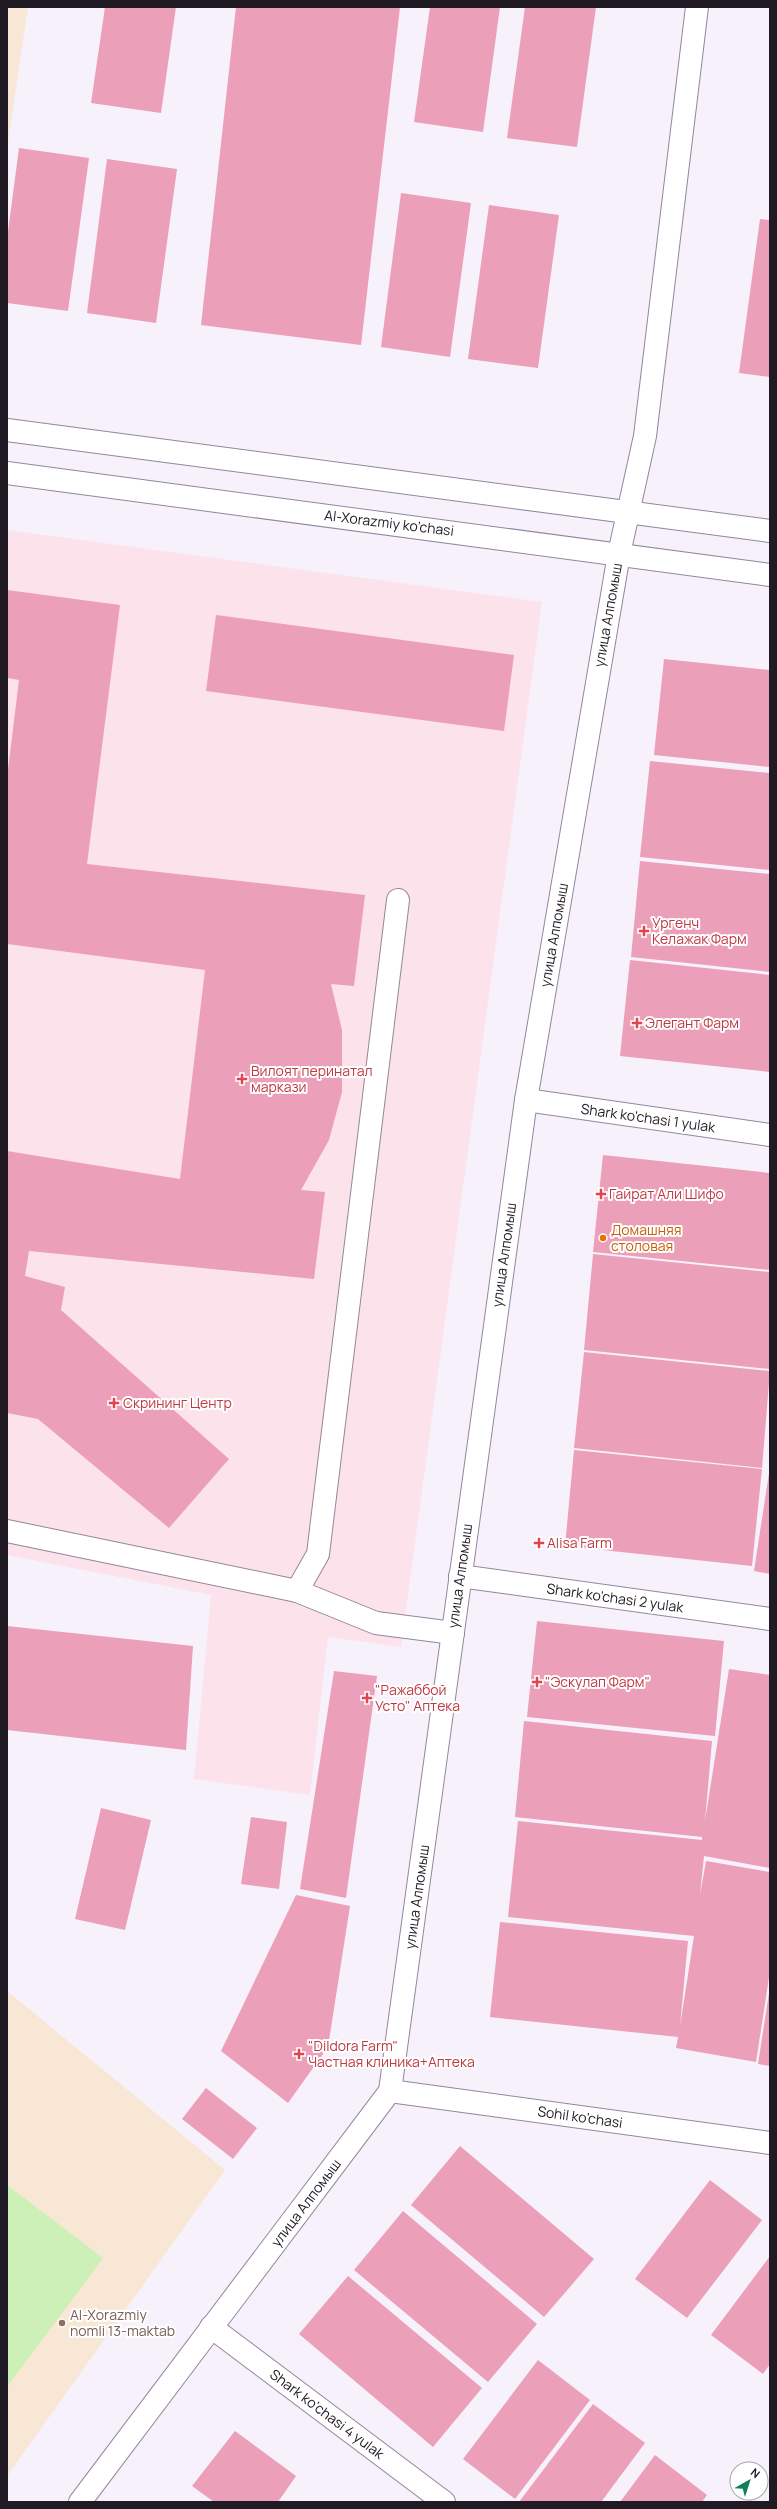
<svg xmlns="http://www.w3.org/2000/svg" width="777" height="2509" viewBox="0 0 777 2509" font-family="Manrope,sans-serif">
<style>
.education{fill:#f8e7d5}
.medical{fill:#fce2eb}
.green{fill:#ccf0b5}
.building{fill:#ec9fb9}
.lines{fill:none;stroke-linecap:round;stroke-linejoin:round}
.minor-casing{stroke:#93869d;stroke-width:24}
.major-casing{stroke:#93869d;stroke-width:24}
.minor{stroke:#fff;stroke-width:22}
.major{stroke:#fff;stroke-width:22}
.health-dot{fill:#e0444e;stroke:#fff;stroke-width:1.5}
.food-dot{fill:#e8710a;stroke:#fff;stroke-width:1.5}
.education-dot{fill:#8d6e63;stroke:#fff;stroke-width:1.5}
.labels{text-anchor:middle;stroke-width:4;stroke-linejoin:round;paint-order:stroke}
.street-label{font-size:14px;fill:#1f1a23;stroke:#fff}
.health-label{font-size:14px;fill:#be3a42;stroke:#fff;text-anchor:start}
.food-label{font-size:14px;fill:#c56008;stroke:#fff;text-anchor:start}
.education-label{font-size:14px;fill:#785e54;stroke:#fff;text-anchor:start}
</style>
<rect width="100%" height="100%" fill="#f7f1fc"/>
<g class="education">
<polygon points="7,7 28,7 7,148"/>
<polygon points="7,1991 225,2170 7,2476"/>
</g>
<polygon class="medical" points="7,530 542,602 401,1647 328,1637 310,1795 194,1779 211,1595 7,1555"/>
<polygon class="green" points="7,2185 103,2258 7,2387"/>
<g class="building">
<polygon points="105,7 176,7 161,113 91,103"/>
<polygon points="236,7 400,7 361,345 201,325"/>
<polygon points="430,7 500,7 483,132 414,122"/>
<polygon points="525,7 596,7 577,147 507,138"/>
<polygon points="19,148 89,158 68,311 7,303 7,239"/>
<polygon points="107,159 177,169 156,323 87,313"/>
<polygon points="401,193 471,203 450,357 381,347"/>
<polygon points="489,205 559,215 538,368 468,359"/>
<polygon points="760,219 770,220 770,377 739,373"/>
<polygon points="7,590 120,605 87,864 365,895 354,986 331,984 342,1030 342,1092 329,1140 301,1190 325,1192 314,1279 29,1251 25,1276 65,1287 61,1310 229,1459 169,1528 38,1419 7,1413 7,1151 180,1179 205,970 7,944 7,778 19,680 7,678"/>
<polygon points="216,615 514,655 504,731 206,691"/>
<polygon points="664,659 770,670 770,767 654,755"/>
<polygon points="650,761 770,773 770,870 640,857"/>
<polygon points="640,861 770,874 770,972 631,957"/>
<polygon points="630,960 770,975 770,1072 620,1056"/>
<polygon points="603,1155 770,1173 770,1270 593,1252"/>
<polygon points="593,1254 770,1272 770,1369 584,1350"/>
<polygon points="584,1352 770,1371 762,1468 574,1448"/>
<polygon points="574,1450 762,1469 752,1566 565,1546"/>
<polygon points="769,1473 770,1473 770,1574 754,1571"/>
<polygon points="537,1621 724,1641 715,1736 527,1717"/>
<polygon points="7,1626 193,1646 186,1750 7,1730"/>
<polygon points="729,1669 770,1675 770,1868 704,1856 700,1895 706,1861 770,1872 770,1971 756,2062 676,2048 678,2037 490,2017 500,1922 688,1941 680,2026 694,1936 508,1917 518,1821 702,1840 702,1837 515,1817 524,1721 712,1741 705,1821"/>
<polygon points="334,1671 377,1676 346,1898 300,1889"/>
<polygon points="101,1808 151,1820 125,1930 75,1919"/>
<polygon points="251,1817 287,1822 279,1889 241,1884"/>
<polygon points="296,1895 350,1906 328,2047 288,2103 221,2051"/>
<polygon points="769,1993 770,1993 770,2066 758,2064"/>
<polygon points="206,2088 257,2128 233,2159 182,2119"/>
<polygon points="460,2146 594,2259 544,2317 411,2205"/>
<polygon points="710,2180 762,2220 687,2318 635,2279"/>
<polygon points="403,2211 537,2324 488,2382 354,2270"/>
<polygon points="770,2256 770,2364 763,2374 711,2335"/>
<polygon points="348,2276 482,2388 433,2447 299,2334"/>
<polygon points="538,2360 590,2400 515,2499 463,2459"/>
<polygon points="593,2404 645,2443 601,2502 519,2502"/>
<polygon points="235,2431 296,2476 278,2502 214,2502 192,2486"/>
<polygon points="655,2455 707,2495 702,2502 620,2502"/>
</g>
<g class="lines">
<defs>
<g id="minor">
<polyline points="398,900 318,1554 297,1591 376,1623 453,1633"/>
<polyline points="526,1100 770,1135"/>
<polyline points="7,1531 297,1591"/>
<polyline points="460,1576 770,1619"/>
<polyline points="390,2091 770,2143"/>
<polyline points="211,2327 444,2502"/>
<polyline points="80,2502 390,2091 526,1100 619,554 645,436 697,7"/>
</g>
<g id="major">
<polyline points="7,430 770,531"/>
<polyline points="7,473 770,575"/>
</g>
</defs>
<use href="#minor" class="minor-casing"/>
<use href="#major" class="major-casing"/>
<use href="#minor" class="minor"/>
<use href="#major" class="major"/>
</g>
<g class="health-dot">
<path d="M642 925h4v4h4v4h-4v4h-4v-4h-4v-4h4z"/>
<path d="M635 1017h4v4h4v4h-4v4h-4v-4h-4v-4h4z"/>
<path d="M240 1073h4v4h4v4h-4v4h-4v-4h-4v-4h4z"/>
<path d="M599 1188h4v4h4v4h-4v4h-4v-4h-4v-4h4z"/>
<path d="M112 1397h4v4h4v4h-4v4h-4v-4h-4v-4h4z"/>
<path d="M537 1537h4v4h4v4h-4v4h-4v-4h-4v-4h4z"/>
<path d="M535 1676h4v4h4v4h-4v4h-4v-4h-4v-4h4z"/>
<path d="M365 1692h4v4h4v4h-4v4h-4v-4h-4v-4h4z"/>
<path d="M297 2048h4v4h4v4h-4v4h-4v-4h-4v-4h4z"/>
</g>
<circle class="food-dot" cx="603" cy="1238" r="4"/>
<circle class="education-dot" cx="62" cy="2323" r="4"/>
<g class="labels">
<g class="street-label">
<text transform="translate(389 523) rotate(7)" y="5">Al-Xorazmiy ko’chasi</text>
<text transform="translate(608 615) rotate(-80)" y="5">улица Алпомыш</text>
<text transform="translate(554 935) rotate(-80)" y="5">улица Алпомыш</text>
<text transform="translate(648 1118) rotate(8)" y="5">Shark ko'chasi 1 yulak</text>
<text transform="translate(504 1255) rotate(-82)" y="5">улица Алпомыш</text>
<text transform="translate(460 1576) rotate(-82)" y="5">улица Алпомыш</text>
<text transform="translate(615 1598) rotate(8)" y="5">Shark ko'chasi 2 yulak</text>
<text transform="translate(417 1897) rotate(-82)" y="5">улица Алпомыш</text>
<text transform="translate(580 2117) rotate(8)" y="5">Sohil ko'chasi</text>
<text transform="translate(306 2203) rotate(-53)" y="5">улица Алпомыш</text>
<text transform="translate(327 2414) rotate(37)" y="5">Shark ko'chasi 4 yulak</text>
</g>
<g class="health-label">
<text x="652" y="928">Ургенч<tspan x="652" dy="16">Келажак Фарм</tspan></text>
<text x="645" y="1028">Элегант Фарм</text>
<text x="251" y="1076">Вилоят перинатал<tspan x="251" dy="16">маркази</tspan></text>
<text x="609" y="1199">Гайрат Али Шифо</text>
<text x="123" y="1408">Скрининг Центр</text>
<text x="547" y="1548">Alisa Farm</text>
<text x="545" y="1687">"Эскулап Фарм"</text>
<text x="375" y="1695">"Ражаббой<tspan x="375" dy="16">Усто" Аптека</tspan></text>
<text x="308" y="2051">"Dildora Farm"<tspan x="308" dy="16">Частная клиника+Аптека</tspan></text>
</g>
<g class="food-label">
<text x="611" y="1235">Домашняя<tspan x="611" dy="16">столовая</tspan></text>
</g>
<g class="education-label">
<text x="70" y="2320">Аl-Xоrаzmiy<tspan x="70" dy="16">nоmli 13-mаktаb</tspan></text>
</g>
</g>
<rect width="777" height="2509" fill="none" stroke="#1f1a23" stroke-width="16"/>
<g transform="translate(749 2481) rotate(39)"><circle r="19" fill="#ffffff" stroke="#a5a3a7"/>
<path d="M0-3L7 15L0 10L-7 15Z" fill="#0f7f5c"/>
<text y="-6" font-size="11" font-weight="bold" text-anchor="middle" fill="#1f1a23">N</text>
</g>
</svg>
